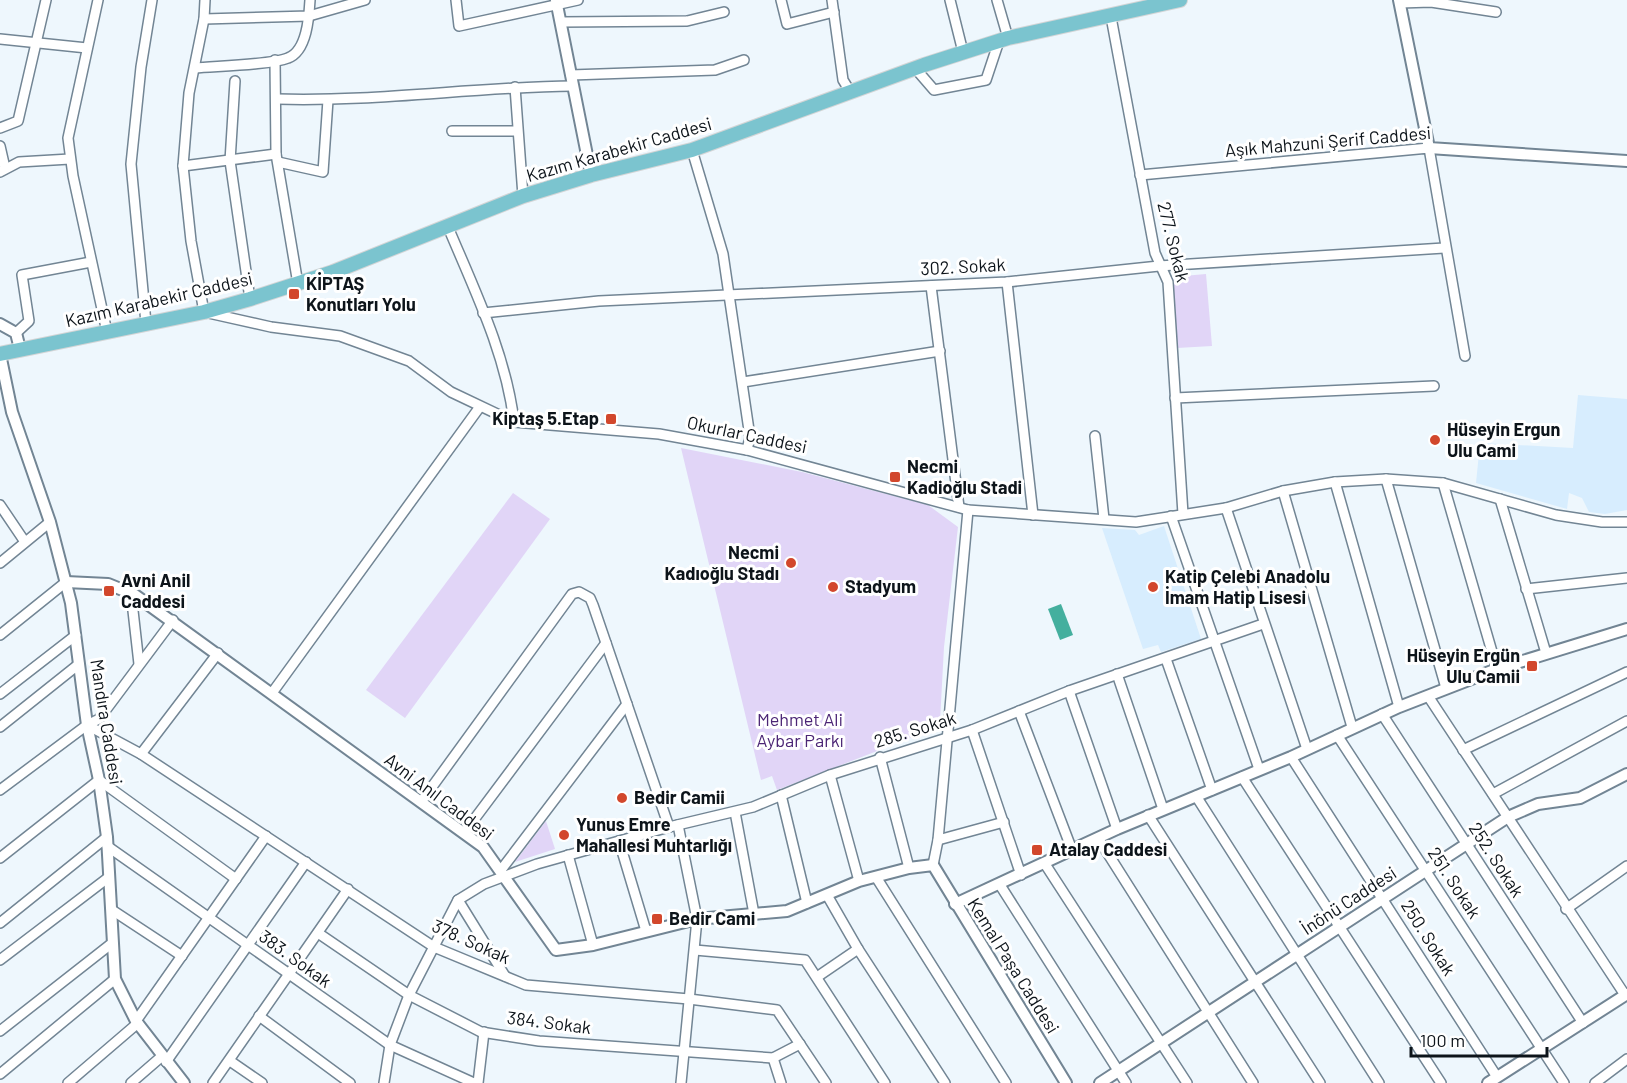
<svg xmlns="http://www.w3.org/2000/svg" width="1627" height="1083" viewBox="0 0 1627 1083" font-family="Barlow,sans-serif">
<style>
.built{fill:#d7edfe}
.green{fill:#e1d5f7}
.water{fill:#44af9e}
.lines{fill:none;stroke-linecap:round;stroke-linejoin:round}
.minor-casing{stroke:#728594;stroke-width:12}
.tertiary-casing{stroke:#728594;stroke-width:14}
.primary-casing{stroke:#d3d5d6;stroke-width:16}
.minor{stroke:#fff;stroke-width:9}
.tertiary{stroke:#fff;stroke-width:10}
.primary{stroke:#7bc4cf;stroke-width:14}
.poi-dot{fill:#d2472c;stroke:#fff;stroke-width:2}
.labels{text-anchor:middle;stroke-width:6;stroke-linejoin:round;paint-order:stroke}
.street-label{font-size:18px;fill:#0d141a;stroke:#fff}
.poi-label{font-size:18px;font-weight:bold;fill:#0d141a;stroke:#fff;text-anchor:start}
.park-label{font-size:18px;fill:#4b2575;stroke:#fff}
</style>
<rect width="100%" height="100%" fill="#eef7fd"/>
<g class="built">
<polygon points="1578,395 1627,399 1627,510 1605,514 1589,512 1582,498 1569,493 1567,509 1476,483 1480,443 1573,448"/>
<polygon points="1164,526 1201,639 1161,652 1158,645 1143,649 1102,528 1135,530 1139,535"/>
</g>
<g class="green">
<polygon points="1206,274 1212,346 1177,348 1172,277"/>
<polygon points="681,448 802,472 928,505 958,527 944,647 940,721 931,730 777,790 772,776 761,780"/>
<polygon points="513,493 550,519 405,718 366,690"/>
<polygon points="546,821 555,849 515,862"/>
</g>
<polygon class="water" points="1061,604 1073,635 1060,640 1048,609"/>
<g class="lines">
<defs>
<g id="minor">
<polyline points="98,0 68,138 73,176 107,332"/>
<polyline points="205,0 204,19 189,93 183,166 191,241 204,312 271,327 340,336 409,361 451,392 514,422 659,434 747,450 968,510 1136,522 1226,508 1283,491 1335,482 1386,479 1443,483 1556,515 1602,522 1627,522"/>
<polyline points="456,0 459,26 578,0"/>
<polyline points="781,0 787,24 834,12"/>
<polyline points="832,0 843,80 851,93"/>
<polyline points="950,0 963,52"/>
<polyline points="997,0 1008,38"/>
<polyline points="1400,3 1431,2 1496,12"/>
<polyline points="1111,17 1155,253 1168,282 1183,514"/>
<polyline points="204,19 309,16 365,0"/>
<polyline points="561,22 687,21 724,12"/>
<polyline points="0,39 87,48"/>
<polyline points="275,60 276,154 298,284"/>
<path d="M 195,68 C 216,66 271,65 288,58 C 307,51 309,17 310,0"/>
<polyline points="915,68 934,90 986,80 998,44"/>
<polyline points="571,75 715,70 744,60"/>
<polyline points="235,81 230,161 250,299"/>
<polyline points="515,87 523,196"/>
<path d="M 277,99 C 376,102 474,87 573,86"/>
<polyline points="0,128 18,121 46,0"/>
<polyline points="452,131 516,131"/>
<polyline points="0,146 5,168"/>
<polyline points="692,150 723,254 750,437 747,450"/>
<polyline points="278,162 323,172 328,100"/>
<polyline points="183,166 276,154"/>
<polyline points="0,172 19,162 70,159"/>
<polyline points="1140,175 1429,148 1465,356"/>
<path d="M 448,227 C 474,289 506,354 514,422"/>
<polyline points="1007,282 1033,515"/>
<polyline points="931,286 959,507"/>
<polyline points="483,313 599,301 1007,282 1159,266 1444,248"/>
<polyline points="146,323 131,164 141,67 152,0"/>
<polyline points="16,333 29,321 22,275 91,262"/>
<polyline points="743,382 940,351"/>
<polyline points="1175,398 1434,386"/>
<polyline points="1095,436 1104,519"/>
<polyline points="1386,479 1446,688"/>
<polyline points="1335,482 1399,707"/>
<polyline points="1443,483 1497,669"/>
<polyline points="1283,491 1352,727"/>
<polyline points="1500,499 1546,653"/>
<polyline points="0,505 25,542"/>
<polyline points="1226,508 1307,749"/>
<polyline points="1171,516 1259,769"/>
<polyline points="0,563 50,522"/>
<polyline points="1526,589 1627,578"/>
<polyline points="131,593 139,664"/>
<polyline points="0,635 66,582"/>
<polyline points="1166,659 1212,790"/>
<polyline points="1117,674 1163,809"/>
<polyline points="1069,691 1117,829"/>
<polyline points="272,693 479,408"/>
<polyline points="0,694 76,635"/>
<polyline points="1428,696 1625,995"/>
<polyline points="1019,711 1072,850"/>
<polyline points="1382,714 1583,1023"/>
<polyline points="87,725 141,754 434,947 526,985 689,999 777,1010 826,1083"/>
<polyline points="0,727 79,664"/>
<polyline points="972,730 1021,875"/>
<polyline points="1337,735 1564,1083"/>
<polyline points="1463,750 1627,672"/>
<polyline points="141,754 218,653"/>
<polyline points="880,757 909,868"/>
<polyline points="1291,757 1497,1077"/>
<polyline points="830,775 859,881"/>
<polyline points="1242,777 1441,1083"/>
<polyline points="0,790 87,725 99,719 173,620"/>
<polyline points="1493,794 1627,721"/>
<polyline points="781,795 807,903"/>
<polyline points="1196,796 1379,1083"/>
<polyline points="421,802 572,594 579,592 590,598 593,605 669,827"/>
<polyline points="735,812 754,914"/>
<polyline points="1148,815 1320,1083"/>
<polyline points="678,825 697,919 681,1083"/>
<polyline points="464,833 606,643"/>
<polyline points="1098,838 1253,1083"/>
<polyline points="938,840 1004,822"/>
<polyline points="619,841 646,931"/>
<polyline points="107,846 390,1045 474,1083"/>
<polyline points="568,855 593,945"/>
<polyline points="0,858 99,780 236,879"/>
<polyline points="1045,864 1187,1083"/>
<polyline points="933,865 938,840 968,510"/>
<polyline points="501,870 627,704"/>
<polyline points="876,877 1006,1083"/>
<polyline points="1000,885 1126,1083"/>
<polyline points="827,895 858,949 945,1083"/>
<polyline points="458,900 505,976"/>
<polyline points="1566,909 1627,866"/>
<polyline points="112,910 182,956"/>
<polyline points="0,923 107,837"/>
<polyline points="318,933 409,995 481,1032 539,1041 773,1058 800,1044"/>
<polyline points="695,950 805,960 885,1083"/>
<polyline points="0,960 109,877"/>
<polyline points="817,977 858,949"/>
<polyline points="259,1016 350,1083"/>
<polyline points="136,1021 266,836"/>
<polyline points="0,1031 111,944"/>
<polyline points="773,1058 781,1083"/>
<polyline points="230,1061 262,1083"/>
<polyline points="166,1062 306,862"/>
<polyline points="0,1074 115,979"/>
<polyline points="68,1083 138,1023"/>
<polyline points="131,1083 161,1057"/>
<polyline points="213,1083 348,889"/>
<polyline points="384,1083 390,1045 409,995 458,900 484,884 537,864 669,827 753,807 830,775 972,730 1069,691 1263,624"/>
<polyline points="478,1083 484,1032"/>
<polyline points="1595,1083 1627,1059"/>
</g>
<g id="tertiary">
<polyline points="556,0 591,175"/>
<polyline points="1399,0 1429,148 1627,161"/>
<polyline points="0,324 16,333 20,349"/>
<polyline points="0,354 12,412 50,522 71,603 87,725 99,780 107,837 115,979 136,1021 184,1083"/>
<polyline points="66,582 108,584 135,595 483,847 556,950 593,945 697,919 787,911 859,881 909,868 933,865 1066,1083"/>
<polyline points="955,904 1117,829 1291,757 1399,707 1497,669 1627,629"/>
<polyline points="1100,1083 1508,817 1538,804 1580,798 1627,774"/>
<polyline points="1488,1083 1627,994"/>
</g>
<polyline id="primary" points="0,354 204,312 250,299 333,272 523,196 591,175 692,150 924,65 1008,38 1180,0"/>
</defs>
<use href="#minor" class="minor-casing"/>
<use href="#tertiary" class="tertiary-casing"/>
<use href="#primary" class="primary-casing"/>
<use href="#minor" class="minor"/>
<use href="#tertiary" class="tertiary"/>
<use href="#primary" class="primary"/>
</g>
<g class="poi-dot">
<rect x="288" y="288" width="12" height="12" rx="3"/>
<rect x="605" y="413" width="12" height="12" rx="3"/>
<circle cx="1435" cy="440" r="6"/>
<rect x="889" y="471" width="12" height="12" rx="3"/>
<circle cx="791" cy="563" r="6"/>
<circle cx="833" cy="587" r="6"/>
<circle cx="1153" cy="587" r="6"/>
<rect x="103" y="585" width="12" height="12" rx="3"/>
<rect x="1526" y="660" width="12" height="12" rx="3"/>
<circle cx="622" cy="798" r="6"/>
<circle cx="564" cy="835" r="6"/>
<rect x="1031" y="844" width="12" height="12" rx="3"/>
<rect x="651" y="913" width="12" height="12" rx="3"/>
</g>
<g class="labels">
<g class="street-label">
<text transform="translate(1328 142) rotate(-5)" y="6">Aşık Mahzuni Şerif Caddesi</text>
<text transform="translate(619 150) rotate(-16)" y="6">Kazım Karabekir Caddesi</text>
<text transform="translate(1173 242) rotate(76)" y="6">277. Sokak</text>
<text transform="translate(963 267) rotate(-3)" y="6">302. Sokak</text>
<text transform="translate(159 300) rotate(-13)" y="6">Kazım Karabekir Caddesi</text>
<text transform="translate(747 435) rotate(12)" y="6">Okurlar Caddesi</text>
<text transform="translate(106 722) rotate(81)" y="6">Mandıra Caddesi</text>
<text transform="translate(915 730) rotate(-17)" y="6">285. Sokak</text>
<text transform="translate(439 797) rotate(37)" y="6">Avni Anıl Caddesi</text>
<text transform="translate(1496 860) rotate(57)" y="6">252. Sokak</text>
<text transform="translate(1454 883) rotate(57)" y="6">251. Sokak</text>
<text transform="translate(1349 901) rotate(-33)" y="6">İnönü Caddesi</text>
<text transform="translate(1428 938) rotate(58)" y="6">250. Sokak</text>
<text transform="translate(471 942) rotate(24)" y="6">378. Sokak</text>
<text transform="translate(295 959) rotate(36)" y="6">383. Sokak</text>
<text transform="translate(1013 966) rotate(58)" y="6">Kemal Paşa Caddesi</text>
<text transform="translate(549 1023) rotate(7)" y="6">384. Sokak</text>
</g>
<g class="poi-label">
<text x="306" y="290">KİPTAŞ<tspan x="306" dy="21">Konutları Yolu</tspan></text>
<text x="599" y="425" text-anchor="end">Kiptaş 5.Etap</text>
<text x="1447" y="436">Hüseyin Ergun<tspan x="1447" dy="21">Ulu Cami</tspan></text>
<text x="907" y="473">Necmi<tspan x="907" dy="21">Kadioğlu Stadi</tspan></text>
<text x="779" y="559" text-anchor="end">Necmi<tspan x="779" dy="21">Kadıoğlu Stadı</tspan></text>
<text x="1165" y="583">Katip Çelebi Anadolu<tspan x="1165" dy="21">İmam Hatip Lisesi</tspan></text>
<text x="121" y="587">Avni Anil<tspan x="121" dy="21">Caddesi</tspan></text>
<text x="845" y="593">Stadyum</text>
<text x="1520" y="662" text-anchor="end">Hüseyin Ergün<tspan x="1520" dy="21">Ulu Camii</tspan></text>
<text x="634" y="804">Bedir Camii</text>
<text x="576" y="831">Yunus Emre<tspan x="576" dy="21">Mahallesi Muhtarlığı</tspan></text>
<text x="1049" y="856">Atalay Caddesi</text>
<text x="669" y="925">Bedir Cami</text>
</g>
<g class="park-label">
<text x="800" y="726">Mehmet Ali<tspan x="800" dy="21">Aybar Parkı</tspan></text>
</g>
</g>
<path d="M1411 1047v9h136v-9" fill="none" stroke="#0d141a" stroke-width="3"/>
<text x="1420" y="1047" font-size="18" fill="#0d141a" stroke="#ffffff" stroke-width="4.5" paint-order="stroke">100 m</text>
</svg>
